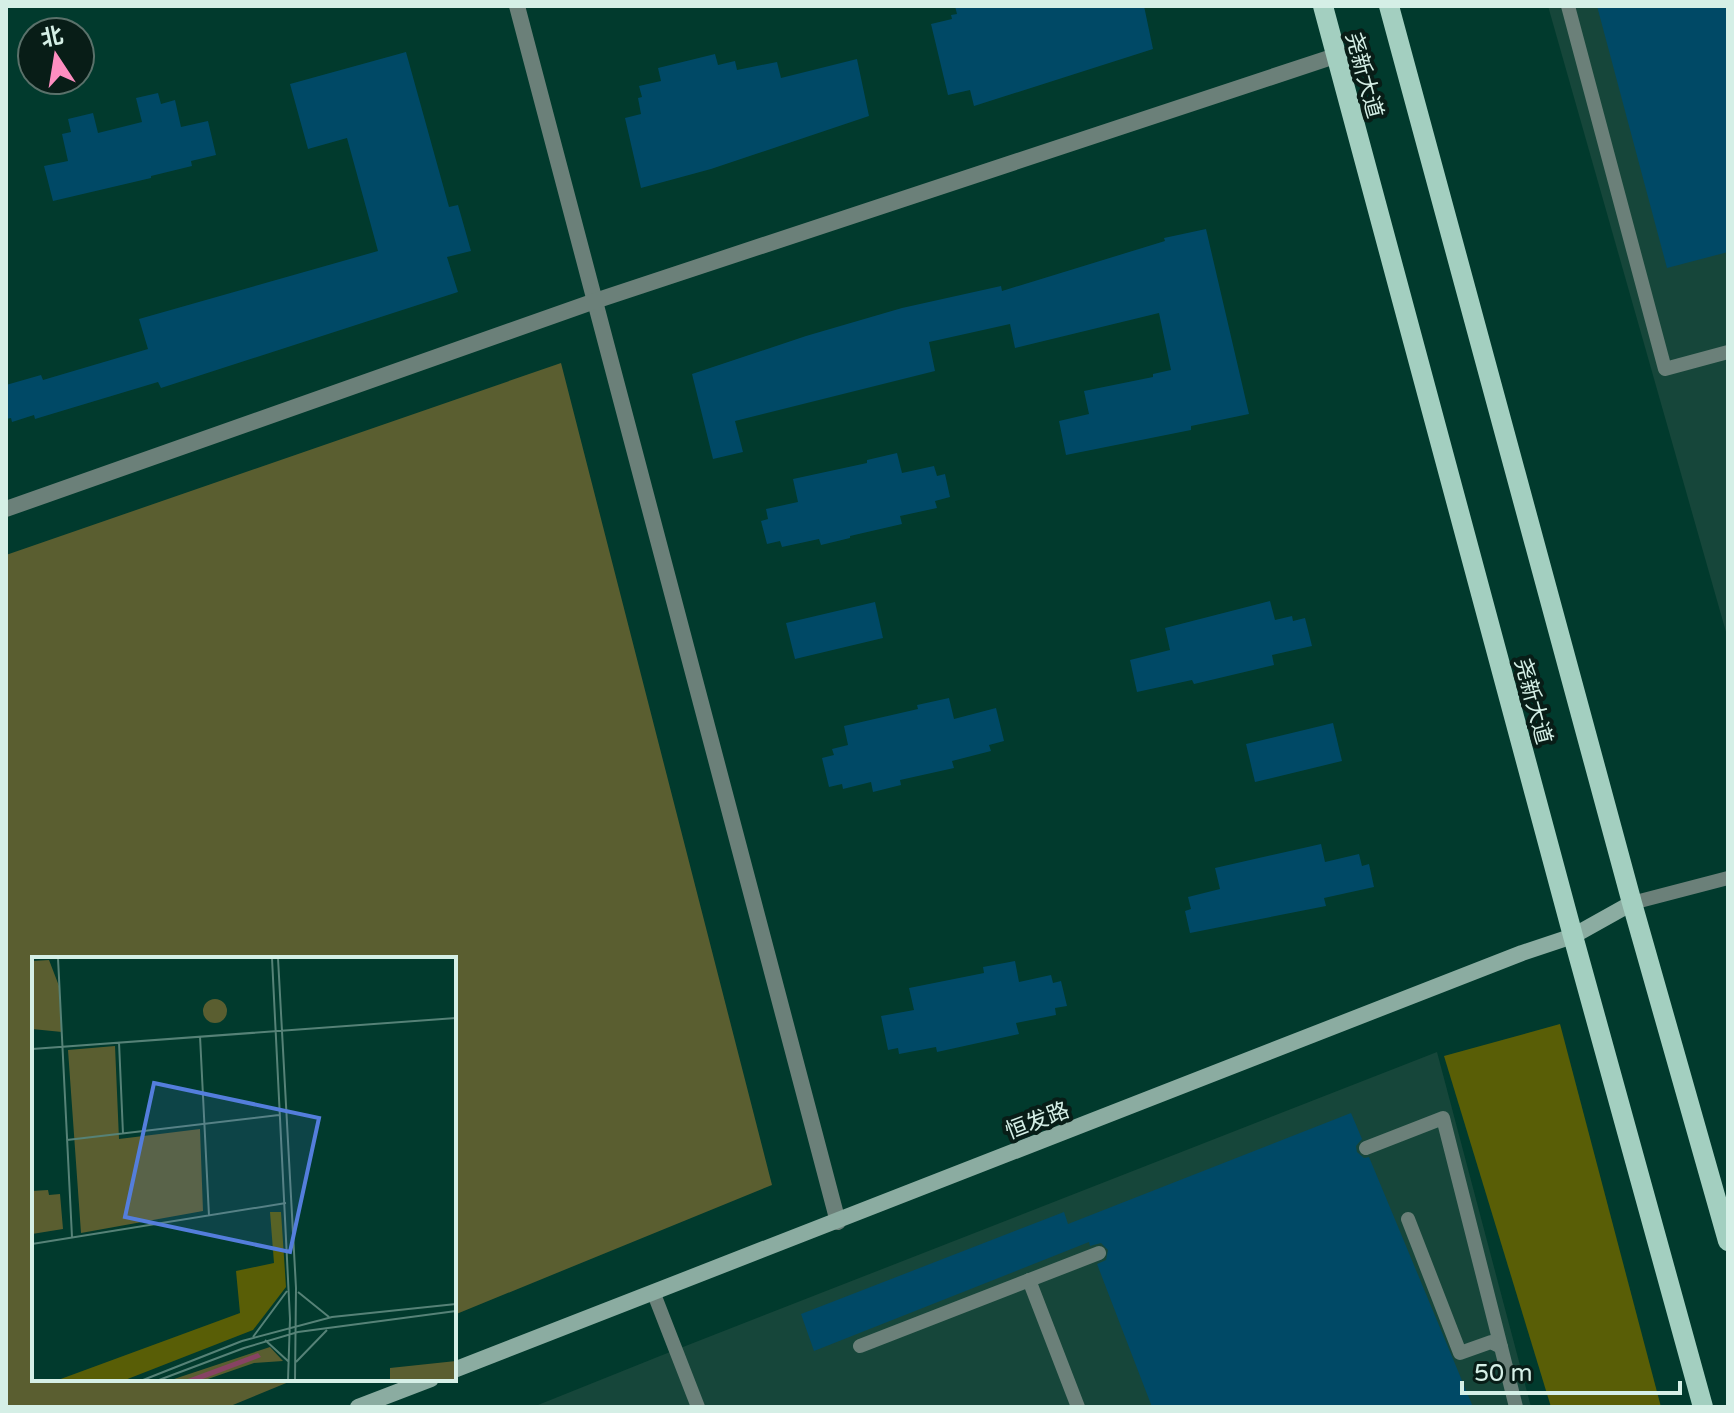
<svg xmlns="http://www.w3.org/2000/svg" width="1734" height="1413" viewBox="0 0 1734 1413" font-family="'Varela Round','Noto Sans SC',sans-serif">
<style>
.built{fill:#16463a}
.green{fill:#5a5e30}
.forest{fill:#595e06}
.building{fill:#004966}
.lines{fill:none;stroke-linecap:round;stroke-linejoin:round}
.lane{stroke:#6b8079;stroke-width:14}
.street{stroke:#6b8079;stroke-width:16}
.secondary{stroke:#8baca1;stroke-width:16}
.primary{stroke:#a3cfc0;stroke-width:20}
.labels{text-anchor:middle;stroke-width:8;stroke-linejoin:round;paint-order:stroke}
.street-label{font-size:22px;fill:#d5efe6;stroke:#081d17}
.inset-road{fill:none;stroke:#568277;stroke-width:2}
.view{fill:#547edc;fill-opacity:0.15;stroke:#547edc;stroke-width:4}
.inset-edge{fill:none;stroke:#d5efe6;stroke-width:4}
</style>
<rect width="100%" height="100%" fill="#013a2d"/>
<g class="built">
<polygon points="1548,6 1728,6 1728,639"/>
<polygon points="1437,1052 1531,1407 533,1407 660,1356"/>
</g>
<polygon class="green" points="561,363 772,1185 454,1315 454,959 34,959 34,1379 296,1379 228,1407 6,1407 6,555"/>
<polygon class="forest" points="1560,1024 1661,1407 1551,1407 1444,1056"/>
<g class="building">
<polygon points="955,6 1144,6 1153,49 974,106 970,90 948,95 931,24 952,19 951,15 957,14"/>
<polygon points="1597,6 1728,6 1728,252 1667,268"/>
<polygon points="406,52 449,207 458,205 471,251 447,257 458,292 161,388 158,382 35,419 34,415 12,422 11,418 6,419 6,385 41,375 43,380 148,349 139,319 378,251 347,138 308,149 290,84"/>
<polygon points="715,54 718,65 735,61 737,70 777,62 781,78 857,59 869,116 711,169 641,188 625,118 641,114 638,98 642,97 639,86 661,81 658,68"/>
<polygon points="158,93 161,104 175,100 181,127 208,121 216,155 191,161 192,166 151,176 151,178 53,201 44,166 68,161 62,134 71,132 68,119 93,113 98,133 142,122 136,98"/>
<polygon points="1206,229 1249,414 1191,426 1191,430 1066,455 1059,421 1089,414 1084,391 1153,377 1153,374 1171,370 1159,313 1015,348 1010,324 929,342 935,371 735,421 743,452 713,459 692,374 806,336 902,308 1001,286 1002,291 1165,241 1164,238"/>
<polygon points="897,453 902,473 934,466 937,476 945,474 950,497 935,501 937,508 900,516 902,524 850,536 850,538 821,545 819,539 782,547 780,541 767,544 761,521 768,519 766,509 798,502 793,479 867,463 867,460"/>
<polygon points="1270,601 1275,620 1292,616 1293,621 1305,618 1312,646 1272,655 1274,665 1194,684 1192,680 1137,692 1130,660 1170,650 1165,628"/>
<polygon points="875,602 883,638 795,659 786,623"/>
<polygon points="949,698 954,719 996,708 1004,741 989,745 991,751 952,761 954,768 900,780 901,785 873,792 871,782 843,789 842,784 829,787 822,758 834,755 832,749 848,745 844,726 918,709 917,705"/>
<polygon points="1333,723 1342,761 1255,782 1246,744"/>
<polygon points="1321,844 1325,862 1359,854 1362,866 1369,864 1374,887 1324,898 1326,906 1190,933 1185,911 1191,909 1188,897 1220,889 1215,868"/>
<polygon points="1015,961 1019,982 1051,975 1053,983 1061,981 1067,1006 1055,1008 1056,1015 1016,1023 1019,1034 937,1052 936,1047 899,1054 898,1048 888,1050 881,1016 914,1010 909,988 984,973 983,967"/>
<polygon points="1351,1113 1362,1139 1356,1146 1357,1152 1364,1158 1369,1157 1473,1407 1152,1407 1097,1264 1106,1260 1108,1250 1101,1243 1090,1246 1089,1242 814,1351 801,1314 1064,1212 1068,1224"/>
</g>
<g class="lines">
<g class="lane">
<polyline points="1568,6 1665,369 1728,352"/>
<polyline points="1632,903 1728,878"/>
<polyline points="1366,1148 1443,1118 1501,1347"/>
<polyline points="1408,1219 1460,1353 1491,1342 1501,1347 1516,1407"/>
<polyline points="1029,1280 1078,1407"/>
<polyline points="654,1294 698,1407"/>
<polyline points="860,1346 1099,1253"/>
</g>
<g class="street">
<polyline points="517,6 838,1222"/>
<polyline points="6,509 595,301 1335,56"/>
</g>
<g class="secondary">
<polyline points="454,1370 1522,953 1573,936 1632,903"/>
<polyline points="358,1407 431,1379"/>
</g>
<g class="primary">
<polyline points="1323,6 1573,936 1703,1407"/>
<polyline points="1389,6 1632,903 1728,1241"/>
</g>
</g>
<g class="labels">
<g class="street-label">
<text transform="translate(1365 75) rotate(75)" y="8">尧新大道</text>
<text transform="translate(1534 701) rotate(75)" y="8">尧新大道</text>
<text transform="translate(1037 1120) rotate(-21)" y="8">恒发路</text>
</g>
</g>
<g transform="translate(32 957)">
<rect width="424" height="424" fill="#013a2d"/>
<path d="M 17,3 L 27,29 L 30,75 L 0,72 L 0,4 ZM171 54a12 12 0 1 1 24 0a12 12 0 1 1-24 0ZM 83,89 L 87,182 L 168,172 L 171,254 L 49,276 L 36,93 ZM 16,233 L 17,238 L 28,237 L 31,272 L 0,277 L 0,234 ZM 238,390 L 251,404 L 222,406 L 173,423 L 139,423 ZM 424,404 L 424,423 L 358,423 L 358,411 Z" fill="#5a5e30"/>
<path d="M 238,255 L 249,255 L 254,330 L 221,373 L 93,423 L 26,423 L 208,356 L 204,314 L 242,306 Z" fill="#595e06"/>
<path d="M 226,396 L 229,400 L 168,423 L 153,423 Z" fill="#874363"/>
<path class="inset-road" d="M 26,1 L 40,280M 240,1 L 258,362 L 256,423M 246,1 L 264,331 L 263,423M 168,79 L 177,259M 87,85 L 91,177M 0,92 L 424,61M 35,183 L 247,158M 0,287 L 254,246M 266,335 L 297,360M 221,380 L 255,334M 233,383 L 257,405M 210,384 L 300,360 L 424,347M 212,391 L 266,375 L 424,354M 264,405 L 295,373M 111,423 L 210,384M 127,423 L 212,391"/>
<path class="view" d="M 122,126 L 287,161 L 258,295 L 93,260 Z"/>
<rect width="424" height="424" class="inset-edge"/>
</g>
<rect width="1734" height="1413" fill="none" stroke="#d5efe6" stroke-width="16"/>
<g transform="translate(56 56) rotate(348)"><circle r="38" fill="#081d17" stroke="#5a716a" stroke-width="2"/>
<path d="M0-6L14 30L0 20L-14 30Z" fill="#fd8ec0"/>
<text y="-12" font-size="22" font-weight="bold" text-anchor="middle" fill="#d5efe6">北</text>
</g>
<path d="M1462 1381v12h218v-12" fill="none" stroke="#d5efe6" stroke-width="4"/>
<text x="1474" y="1381" font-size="24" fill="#d5efe6" stroke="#081d17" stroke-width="6" paint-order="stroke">50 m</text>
</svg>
